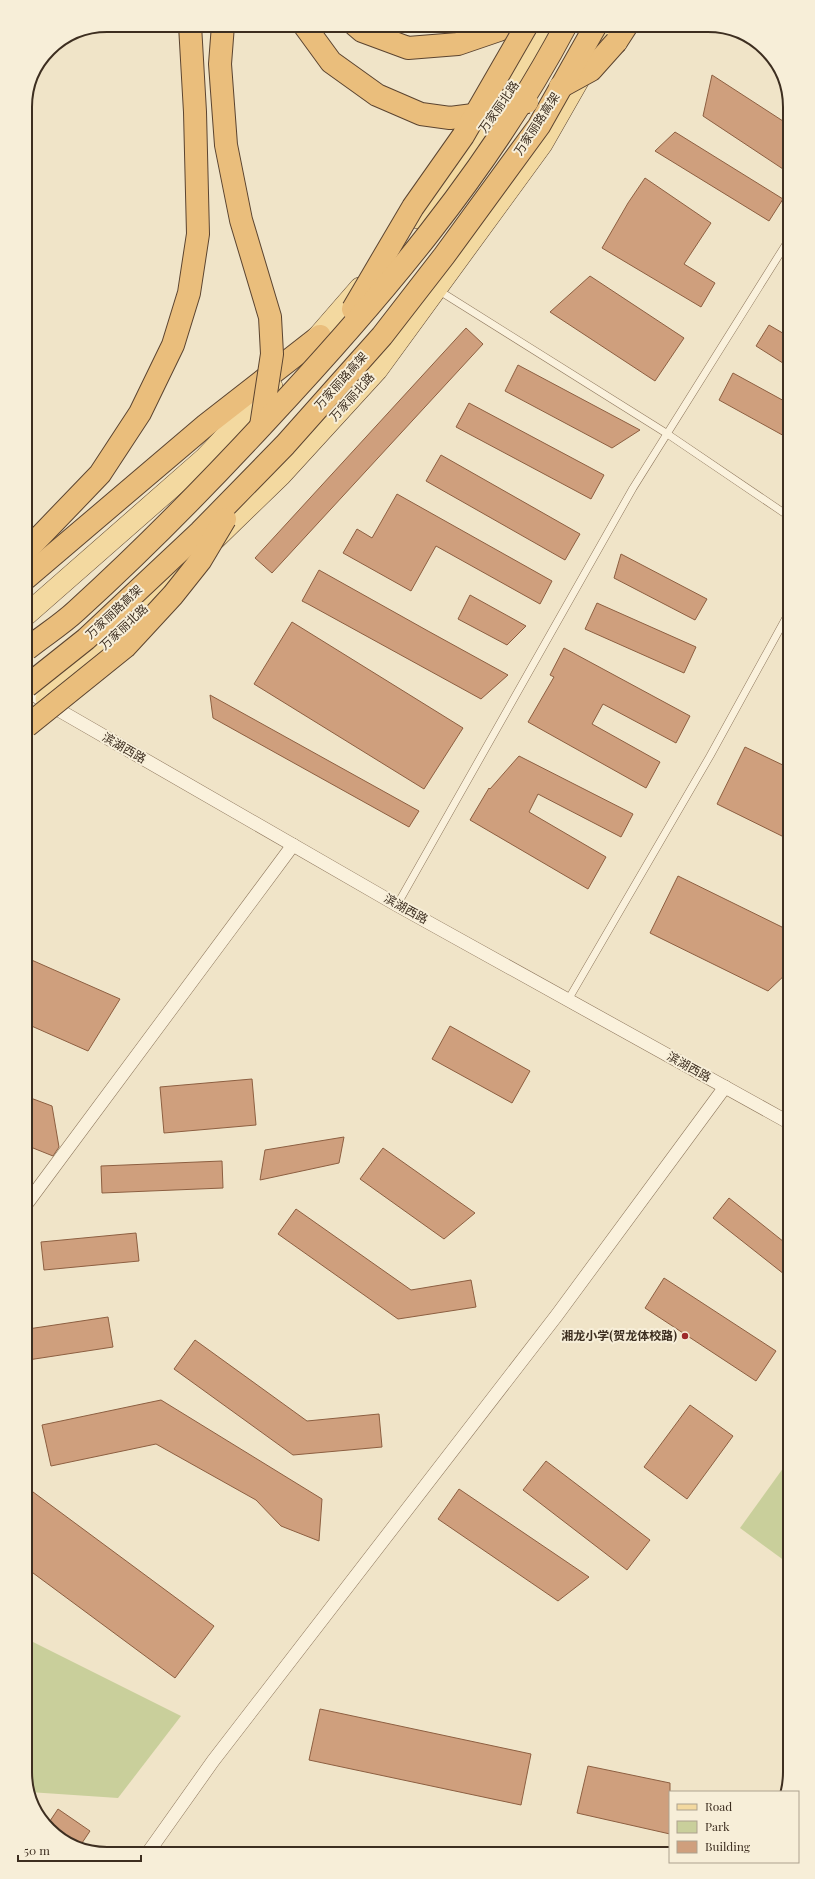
<svg xmlns="http://www.w3.org/2000/svg" width="815" height="1879" viewBox="0 0 815 1879" font-family="'Playfair Display','Noto Sans SC',serif">
<style>
.green{fill:#c9cf9b}
.building{fill:#cf9f7d;stroke:#8d5f41}
.lines{fill:none;stroke-linecap:round;stroke-linejoin:round}
.service-casing{stroke:#8d765c;stroke-width:8}
.minor-casing{stroke:#8d765c;stroke-width:14}
.primary-casing{stroke:#5b4430;stroke-width:22}
.trunk-casing{stroke:#5b4430;stroke-width:24}
.service{stroke:#faf1dc;stroke-width:7}
.minor{stroke:#faf1dc;stroke-width:13}
.primary{stroke:#f3d9a0;stroke-width:21}
.trunk{stroke:#eabe7c;stroke-width:22}
.trunk-bridge-casing{stroke:#5b4430;stroke-width:24;stroke-linecap:butt}
.trunk-bridge{stroke:#eabe7c;stroke-width:22}
.poi-dot{fill:#9e2a2b;stroke:#f7eed8;stroke-width:1.5}
.labels{text-anchor:middle;stroke-width:4;stroke-linejoin:round;paint-order:stroke}
.street-label{font-size:12px;fill:#3d2e20;stroke:#f7eed8}
.poi-label{font-size:12px;font-weight:bold;fill:#3d2e20;stroke:#f7eed8;text-anchor:end}
.rim{fill:none;stroke:#3d2e20;stroke-width:2}
</style>
<rect width="100%" height="100%" fill="#f0e4c8"/>
<g class="green">
<polygon points="789,1460 789,1564 740,1528"/>
<polygon points="29,1640 181,1716 118,1798 29,1792"/>
</g>
<g class="building">
<polygon points="712,75 786,123 786,171 703,116"/>
<polygon points="675,132 783,199 769,221 655,151"/>
<polygon points="645,178 711,223 684,264 715,283 701,307 602,248 628,203"/>
<polygon points="590,276 684,338 655,381 550,312"/>
<polygon points="769,325 786,335 786,365 756,346"/>
<polygon points="466,328 483,344 272,573 255,558"/>
<polygon points="518,365 640,430 612,448 505,391"/>
<polygon points="733,373 786,402 786,437 719,400"/>
<polygon points="469,403 604,475 591,499 456,427"/>
<polygon points="441,455 580,534 565,560 426,481"/>
<polygon points="397,494 552,581 540,604 436,546 411,591 343,553 357,529 372,538"/>
<polygon points="621,554 707,599 695,620 614,578"/>
<polygon points="319,570 428,631 508,675 481,699 308,604 302,601"/>
<polygon points="470,595 526,626 507,645 458,619"/>
<polygon points="597,603 696,647 684,673 585,629"/>
<polygon points="292,622 463,728 424,789 254,684"/>
<polygon points="564,648 690,716 676,743 603,704 592,724 660,762 646,788 528,722 554,677 550,675"/>
<polygon points="210,695 419,811 409,827 213,718"/>
<polygon points="745,747 787,767 788,839 717,804"/>
<polygon points="519,756 633,814 621,837 538,794 529,812 606,857 588,889 470,820 489,788 490,789"/>
<polygon points="678,876 788,930 788,972 768,991 650,933"/>
<polygon points="27,958 120,999 88,1051 27,1024"/>
<polygon points="450,1026 530,1071 512,1103 432,1059"/>
<polygon points="252,1079 256,1125 164,1133 160,1087"/>
<polygon points="28,1097 52,1106 59,1147 53,1156 28,1146"/>
<polygon points="344,1137 339,1163 260,1180 265,1150"/>
<polygon points="383,1148 475,1213 444,1239 360,1179"/>
<polygon points="222,1161 223,1188 102,1193 101,1166"/>
<polygon points="729,1198 789,1246 789,1278 713,1218"/>
<polygon points="296,1209 411,1290 471,1280 476,1307 398,1319 278,1234"/>
<polygon points="136,1233 139,1261 44,1270 41,1242"/>
<polygon points="664,1278 776,1351 756,1381 645,1308"/>
<polygon points="108,1317 113,1347 28,1360 28,1329"/>
<polygon points="195,1340 307,1421 379,1414 382,1447 293,1455 174,1369"/>
<polygon points="161,1400 322,1499 319,1541 281,1526 256,1500 156,1444 51,1466 42,1425"/>
<polygon points="690,1405 733,1436 687,1499 644,1467"/>
<polygon points="546,1461 650,1540 627,1570 523,1490"/>
<polygon points="29,1489 214,1626 175,1678 29,1570"/>
<polygon points="459,1489 589,1577 558,1601 438,1519"/>
<polygon points="320,1709 531,1754 521,1805 309,1760"/>
<polygon points="588,1766 670,1783 670,1834 577,1813"/>
<polygon points="58,1809 90,1831 80,1846 57,1837 48,1824"/>
</g>
<g class="lines">
<defs>
<g id="service">
<polyline points="438,290 666,433 787,515"/>
<polyline points="397,905 633,488 786,244"/>
<polyline points="568,1000 710,756 787,616"/>
</g>
<g id="minor">
<polyline points="27,690 43,701 397,905 788,1122"/>
<polyline points="28,1202 293,845"/>
<polyline points="147,1854 213,1761 557,1315 725,1087"/>
</g>
<g id="primary">
<polyline points="418,218 509,97 549,25"/>
<polyline points="307,349 360,288"/>
<polyline points="215,539 281,475 377,370 542,144 610,25"/>
<polyline points="26,615 205,458 272,387"/>
<polyline points="46,699 179,575"/>
</g>
<g id="trunk">
<polyline points="355,25 362,31 408,48 458,44 499,30 505,25"/>
<polyline points="616,42 627,25"/>
<polyline points="26,551 100,474 140,413 173,345 189,293 198,234 195,112 190,25"/>
<polyline points="26,578 206,425 320,336"/>
</g>
</defs>
<use href="#service" class="service-casing"/>
<use href="#minor" class="minor-casing"/>
<use href="#primary" class="primary-casing"/>
<use href="#trunk" class="trunk-casing"/>
<use href="#service" class="service"/>
<use href="#minor" class="minor"/>
<use href="#primary" class="primary"/>
<use href="#trunk" class="trunk"/>
<defs>
<g id="trunk-bridge">
<polyline points="223,25 220,64 226,145 241,220 270,317 272,354 261,426"/>
<polyline points="304,25 331,62 377,95 421,114 450,118 489,113 527,102"/>
<polyline points="560,87 591,70 616,42"/>
<polyline points="353,309 413,207 463,136 527,25"/>
<path d="M 27,649 C 43,636 61,625 76,611 C 142,551 207,485 268,419 C 380,299 489,171 566,25"/>
<polyline points="27,686 86,639 200,532 285,445 382,336 444,256 539,126 596,25"/>
<polyline points="27,726 125,647 173,595 200,561 225,519"/>
</g>
</defs>
<use href="#trunk-bridge" class="trunk-bridge-casing"/>
<use href="#trunk-bridge" class="trunk-bridge"/>
</g>
<circle class="poi-dot" cx="685" cy="1336" r="4"/>
<g class="labels">
<g class="street-label">
<text transform="translate(499 107) rotate(-55)" y="4">万家丽北路</text>
<text transform="translate(537 124) rotate(-57)" y="4">万家丽路高架</text>
<text transform="translate(341 381) rotate(-48)" y="4">万家丽路高架</text>
<text transform="translate(352 397) rotate(-48)" y="4">万家丽北路</text>
<text transform="translate(114 612) rotate(-43)" y="4">万家丽路高架</text>
<text transform="translate(124 627) rotate(-43)" y="4">万家丽北路</text>
<text transform="translate(124 748) rotate(30)" y="4">滨湖西路</text>
<text transform="translate(406 909) rotate(29)" y="4">滨湖西路</text>
<text transform="translate(689 1067) rotate(29)" y="4">滨湖西路</text>
</g>
<g class="poi-label">
<text x="677" y="1340">湘龙小学(贺龙体校路)</text>
</g>
</g>
<path d="M0 0H815V1879H0ZM107 32H708A75 75 0 0 1 783 107V1772A75 75 0 0 1 708 1847H107A75 75 0 0 1 32 1772V107A75 75 0 0 1 107 32Z" fill="#f7eed8" fill-rule="evenodd"/>
<path class="rim" d="M107 32H708A75 75 0 0 1 783 107V1772A75 75 0 0 1 708 1847H107A75 75 0 0 1 32 1772V107A75 75 0 0 1 107 32Z"/>
<rect x="669" y="1791" width="130" height="72" fill="#f7eed8" stroke="#ada18e"/>
<rect x="677" y="1804" width="20" height="6" fill="#f3d9a0" stroke="#ada18e"/>
<text x="705" y="1811" font-size="12" fill="#3d2e20">Road</text>
<rect x="677" y="1821" width="20" height="12" fill="#c9cf9b" stroke="#ada18e"/>
<text x="705" y="1831" font-size="12" fill="#3d2e20">Park</text>
<rect x="677" y="1841" width="20" height="12" fill="#cf9f7d" stroke="#ada18e"/>
<text x="705" y="1851" font-size="12" fill="#3d2e20">Building</text>
<path d="M18 1855v6h123v-6" fill="none" stroke="#3d2e20" stroke-width="2"/>
<text x="24" y="1855" font-size="12" fill="#3d2e20" stroke="#f7eed8" stroke-width="3" paint-order="stroke">50 m</text>
</svg>
